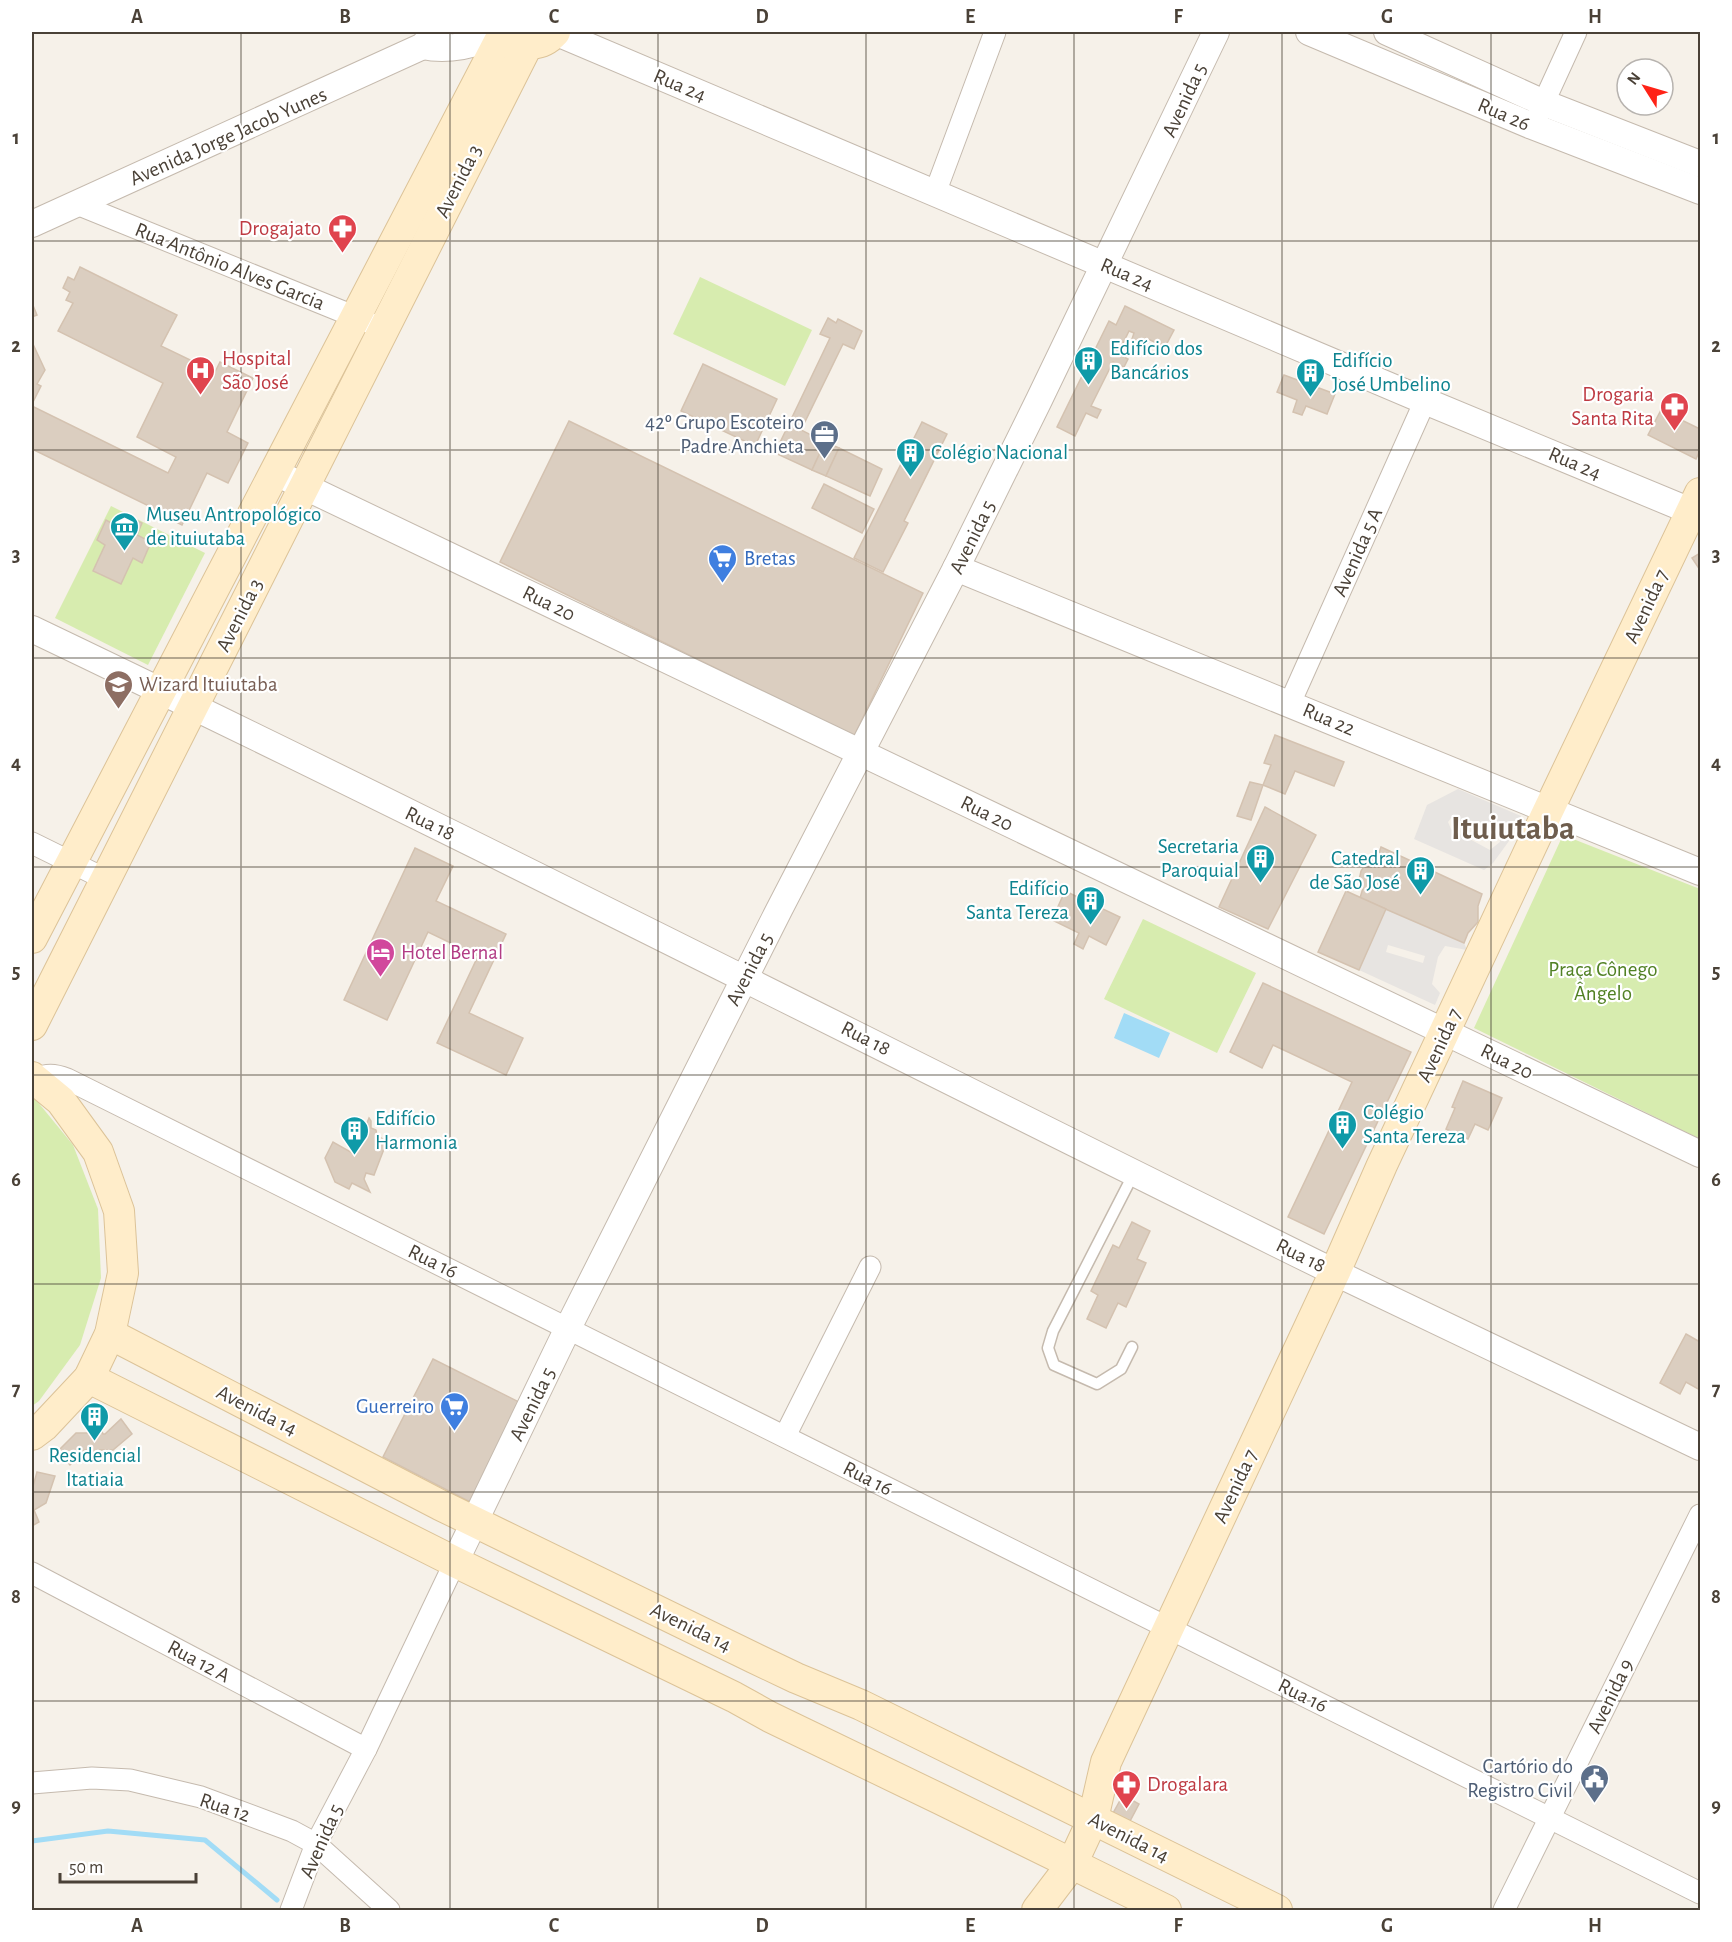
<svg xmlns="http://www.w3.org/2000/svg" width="1732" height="1942" viewBox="0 0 1732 1942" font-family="'Alegreya Sans',sans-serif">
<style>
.green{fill:#d7ecaf}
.parking{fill:#e7e4e1;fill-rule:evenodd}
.water{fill:#a2dcf6}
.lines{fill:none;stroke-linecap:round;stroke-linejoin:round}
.stream{stroke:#a2dcf6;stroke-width:5}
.building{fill:#dbcec0;stroke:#d4c2b0;stroke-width:1.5}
.service-casing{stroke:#c5baae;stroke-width:13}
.minor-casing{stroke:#c5baae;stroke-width:23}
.tertiary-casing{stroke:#c5baae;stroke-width:28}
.secondary-casing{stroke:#dcc398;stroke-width:32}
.service{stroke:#fff;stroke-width:10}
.minor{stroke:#fff;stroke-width:21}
.tertiary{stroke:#fff;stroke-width:26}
.secondary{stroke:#ffedca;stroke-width:30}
.grid{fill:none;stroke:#4a4137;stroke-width:1.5;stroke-opacity:0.55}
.labels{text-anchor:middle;stroke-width:4.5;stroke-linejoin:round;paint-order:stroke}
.street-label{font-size:21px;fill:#4a4137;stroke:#fff}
.health-label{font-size:21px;fill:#be3a42;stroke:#fff;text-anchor:end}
.culture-label{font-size:21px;fill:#0d838f;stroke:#fff;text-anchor:start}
.service-label{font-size:21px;fill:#4e5e75;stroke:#fff;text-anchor:end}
.shop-label{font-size:21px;fill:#366cbe;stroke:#fff;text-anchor:start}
.education-label{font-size:21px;fill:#785e54;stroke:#fff;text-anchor:start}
.hotel-label{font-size:21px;fill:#b23c85;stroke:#fff;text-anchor:start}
.park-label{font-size:21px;fill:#518124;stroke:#fff}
.town-label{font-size:33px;font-weight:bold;fill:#6e5d4d;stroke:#fff}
.neatline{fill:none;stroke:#4a4137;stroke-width:2}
.grid-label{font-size:20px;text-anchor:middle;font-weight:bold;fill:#4a4137}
</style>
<rect width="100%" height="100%" fill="#f6f1e9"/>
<g class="green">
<polygon points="700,277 812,330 785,386 673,334"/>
<polygon points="111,506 205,553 148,665 55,618"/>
<polygon points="1563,835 1700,889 1700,1139 1474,1028"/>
<polygon points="1143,919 1256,973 1217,1053 1104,999"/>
<polygon points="32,1095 73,1145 98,1209 101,1278 80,1345 39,1401 32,1406"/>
</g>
<g class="parking">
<path d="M 1458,789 L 1521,816 L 1509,841 L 1493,863 L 1484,870 L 1414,839 L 1427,805 ZM 1451,818 L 1499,835 L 1500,842 L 1490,850 L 1451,829 L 1448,822 Z"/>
<path d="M 1386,909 L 1464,943 L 1467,950 L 1445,946 L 1438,957 L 1432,984 L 1440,993 L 1435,1005 L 1359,970 ZM 1388,945 L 1425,956 L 1423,963 L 1386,952 Z"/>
</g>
<polygon class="water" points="1124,1013 1170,1033 1159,1058 1114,1038"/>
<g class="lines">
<polyline class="stream" points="32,1841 108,1831 205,1840 277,1900"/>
</g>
<g class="building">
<polygon points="80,267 177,315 161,346 215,372 220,362 253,378 227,432 248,443 228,483 207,473 182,525 148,508 149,506 32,449 32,411 34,407 168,473 176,457 137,437 163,383 58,331 73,303 66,300 70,292 63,288 68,277 74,280"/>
<polygon points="32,303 37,315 32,317"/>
<polygon points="1125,306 1174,330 1165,347 1146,338 1143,344 1132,339 1134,333 1129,331 1118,354 1128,359 1124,367 1113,362 1091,406 1101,410 1097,418 1086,413 1075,436 1057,427 1109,321 1116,325"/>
<polygon points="828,318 836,323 838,319 862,331 854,349 843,344 801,430 825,442 812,470 775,453 830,338 820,334"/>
<polygon points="32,342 45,370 37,384 41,386 32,404"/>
<polygon points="703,364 777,399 755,446 681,411"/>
<polygon points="1284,375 1335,394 1327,414 1306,406 1302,415 1293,412 1297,400 1277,392"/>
<polygon points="1661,410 1700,429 1700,450 1696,459 1648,435"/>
<polygon points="569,421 923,593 854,736 500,562"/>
<polygon points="922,422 947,434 904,521 908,523 883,572 854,558"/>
<polygon points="825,442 839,448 826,476 812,470"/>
<polygon points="839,448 882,469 870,496 826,476"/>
<polygon points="824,484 874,509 862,533 812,508"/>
<polygon points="123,514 142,523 137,535 151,542 142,563 133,558 121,584 93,571 105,545 97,540 106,520 117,526"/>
<polygon points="1700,553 1700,570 1692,558"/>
<polygon points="1275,735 1344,762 1334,786 1295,771 1285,794 1263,785 1271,765 1264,763"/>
<polygon points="1250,782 1263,785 1251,820 1237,816"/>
<polygon points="1265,807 1316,835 1268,929 1219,907"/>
<polygon points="1381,847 1482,894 1478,906 1478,922 1468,933 1464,943 1360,898 1363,888 1359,880 1361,871 1367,862 1377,859"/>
<polygon points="415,848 453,866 436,901 506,934 469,1013 523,1038 506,1075 437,1043 478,956 428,932 387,1020 344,1000"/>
<polygon points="1065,891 1120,917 1106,945 1089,936 1083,949 1074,944 1079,933 1052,920"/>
<polygon points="1346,891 1386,909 1359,970 1318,952"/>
<polygon points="1263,983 1411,1052 1324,1234 1288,1217 1352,1082 1273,1045 1262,1068 1230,1052"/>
<polygon points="1463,1081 1502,1098 1488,1130 1475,1124 1468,1139 1446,1129 1455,1108 1452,1107"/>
<polygon points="369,1118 371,1121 371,1128 376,1130 377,1136 387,1141 374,1175 366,1173 364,1179 370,1192 352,1183 349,1189 335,1182 325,1158 333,1142 354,1154"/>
<polygon points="1132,1222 1150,1231 1137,1259 1146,1263 1126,1307 1118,1303 1106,1328 1087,1319 1098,1295 1091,1291 1113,1245 1119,1248"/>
<polygon points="1686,1334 1700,1342 1700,1390 1686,1382 1680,1394 1660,1383"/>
<polygon points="433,1359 527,1406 476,1505 383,1457"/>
<polygon points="121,1419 132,1434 113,1450 100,1450 99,1455 92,1453 89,1450 85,1450 70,1465 58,1451 76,1433 90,1433 92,1429 101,1429 103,1434 105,1434"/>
<polygon points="37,1472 55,1476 46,1503 34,1510 39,1522 32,1526 32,1490"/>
<polygon points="1123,1795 1139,1804 1128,1825 1112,1815"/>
</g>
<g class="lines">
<defs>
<polyline id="service" points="1132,1347 1121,1369 1097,1384 1054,1365 1048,1348 1053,1331 1134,1173"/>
<g id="minor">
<polyline points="1538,115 1576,32"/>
<polyline points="935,193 995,32"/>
<polyline points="77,204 368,322"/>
<polyline points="1290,703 1425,401"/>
<polyline points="32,843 105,879"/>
<path d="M 34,1079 C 47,1074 54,1074 67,1079 L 1700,1893"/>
<polyline points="785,1436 870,1267"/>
<polyline points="32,1573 366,1749"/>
<polyline points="32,1783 92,1778 130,1780 201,1797 292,1831 316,1844 389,1910"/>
<polyline points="291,1910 316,1844 366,1749 455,1562"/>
<polyline points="1504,1910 1700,1515"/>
</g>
<g id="tertiary">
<polyline points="555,32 1425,401 1700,515"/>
<polyline points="1309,32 1532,126 1700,191"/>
<polyline points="1387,32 1544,103 1700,164"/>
<path d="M 423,46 C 446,51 479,46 498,32"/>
<polyline points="32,224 423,46 432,35 439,32"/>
<polyline points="274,472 1700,1154"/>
<polyline points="956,568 1700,872"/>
<path d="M 32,629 C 467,837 897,1057 1330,1270 C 1453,1330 1577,1388 1700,1447"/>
<polyline points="455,1562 568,1328 780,908 956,568 1039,400 1216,32"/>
</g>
<g id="secondary">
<path d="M 511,34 C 524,48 542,46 555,32"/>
<polyline points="32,938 504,32"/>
<polyline points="32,1025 528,44"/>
<polyline points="32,1077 61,1101 98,1152 119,1211 123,1273 110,1334 89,1378 44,1426 32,1435"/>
<polyline points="110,1334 440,1505 754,1658 796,1678 861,1705 1277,1910"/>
<polyline points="89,1378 455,1562 734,1697 770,1717 940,1799 1166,1910"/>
<polyline points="1037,1910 1072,1864 1093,1819 1106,1762 1335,1272 1382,1165 1548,811 1700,493"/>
</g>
</defs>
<use href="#service" class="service-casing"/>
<use href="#minor" class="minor-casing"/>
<use href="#tertiary" class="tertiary-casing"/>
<use href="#secondary" class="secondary-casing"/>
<use href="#service" class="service"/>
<use href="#minor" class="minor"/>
<use href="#tertiary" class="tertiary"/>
<use href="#secondary" class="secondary"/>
</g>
<path class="grid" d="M 241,32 L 241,1910M 450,32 L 450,1910M 658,32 L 658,1910M 866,32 L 866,1910M 1074,32 L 1074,1910M 1282,32 L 1282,1910M 1491,32 L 1491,1910M 32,241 L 1700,241M 32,450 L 1700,450M 32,658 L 1700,658M 32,867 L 1700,867M 32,1075 L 1700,1075M 32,1284 L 1700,1284M 32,1492 L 1700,1492M 32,1701 L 1700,1701"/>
<defs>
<symbol id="pharmacy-pin" viewBox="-11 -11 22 30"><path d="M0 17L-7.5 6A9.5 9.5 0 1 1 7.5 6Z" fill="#e0444e" stroke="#fff"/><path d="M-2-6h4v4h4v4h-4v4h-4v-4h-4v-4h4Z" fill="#fff"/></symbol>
<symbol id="building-pin" viewBox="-11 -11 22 30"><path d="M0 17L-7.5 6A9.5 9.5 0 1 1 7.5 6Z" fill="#0f9aa8" stroke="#fff"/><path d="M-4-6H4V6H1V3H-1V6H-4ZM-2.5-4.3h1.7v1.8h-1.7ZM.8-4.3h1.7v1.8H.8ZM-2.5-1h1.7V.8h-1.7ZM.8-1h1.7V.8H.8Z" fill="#fff"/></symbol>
<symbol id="hospital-pin" viewBox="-11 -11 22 30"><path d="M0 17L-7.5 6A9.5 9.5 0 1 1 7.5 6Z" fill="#e0444e" stroke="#fff"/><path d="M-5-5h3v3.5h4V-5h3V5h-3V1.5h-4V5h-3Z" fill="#fff"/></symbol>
<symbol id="office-pin" viewBox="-11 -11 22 30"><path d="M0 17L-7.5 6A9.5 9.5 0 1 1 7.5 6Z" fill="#5c6f8a" stroke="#fff"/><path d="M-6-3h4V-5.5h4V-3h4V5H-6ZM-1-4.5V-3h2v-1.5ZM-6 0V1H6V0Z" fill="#fff"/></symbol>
<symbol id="museum-pin" viewBox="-11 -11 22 30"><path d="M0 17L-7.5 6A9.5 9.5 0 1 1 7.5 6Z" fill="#0f9aa8" stroke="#fff"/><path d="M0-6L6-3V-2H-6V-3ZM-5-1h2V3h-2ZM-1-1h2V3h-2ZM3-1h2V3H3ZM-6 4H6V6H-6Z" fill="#fff"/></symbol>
<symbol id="supermarket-pin" viewBox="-11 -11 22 30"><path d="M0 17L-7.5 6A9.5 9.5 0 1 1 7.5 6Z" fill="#3f7fe0" stroke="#fff"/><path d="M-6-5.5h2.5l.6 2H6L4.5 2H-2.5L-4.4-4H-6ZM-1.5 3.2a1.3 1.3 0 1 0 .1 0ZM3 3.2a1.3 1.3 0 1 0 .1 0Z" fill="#fff"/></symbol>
<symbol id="school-pin" viewBox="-11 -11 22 30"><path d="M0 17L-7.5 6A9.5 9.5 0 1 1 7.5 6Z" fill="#8d6e63" stroke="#fff"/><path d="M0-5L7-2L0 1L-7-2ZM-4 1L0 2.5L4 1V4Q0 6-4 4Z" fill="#fff"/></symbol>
<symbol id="hotel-pin" viewBox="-11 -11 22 30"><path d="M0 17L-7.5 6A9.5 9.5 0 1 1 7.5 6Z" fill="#d1479c" stroke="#fff"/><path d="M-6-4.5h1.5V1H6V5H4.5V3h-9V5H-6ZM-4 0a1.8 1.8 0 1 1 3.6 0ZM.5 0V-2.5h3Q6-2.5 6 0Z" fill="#fff"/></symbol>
<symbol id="civic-pin" viewBox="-11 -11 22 30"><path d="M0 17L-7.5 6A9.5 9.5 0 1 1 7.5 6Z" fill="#5c6f8a" stroke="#fff"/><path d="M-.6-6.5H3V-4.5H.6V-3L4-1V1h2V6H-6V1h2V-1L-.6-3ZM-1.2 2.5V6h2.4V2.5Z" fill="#fff"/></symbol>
</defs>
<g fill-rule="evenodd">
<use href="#pharmacy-pin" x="326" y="212" width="33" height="45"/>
<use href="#building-pin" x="1072" y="344" width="33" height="45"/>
<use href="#hospital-pin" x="184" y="354" width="33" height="45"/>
<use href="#building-pin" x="1294" y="356" width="33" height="45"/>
<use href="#pharmacy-pin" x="1658" y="390" width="33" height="45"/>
<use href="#office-pin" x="808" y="418" width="33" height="45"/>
<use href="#building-pin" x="894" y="436" width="33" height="45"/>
<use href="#museum-pin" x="108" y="510" width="33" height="45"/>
<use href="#supermarket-pin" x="706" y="542" width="33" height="45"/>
<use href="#school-pin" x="102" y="668" width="33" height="45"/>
<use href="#building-pin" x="1244" y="842" width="33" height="45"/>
<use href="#building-pin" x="1404" y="854" width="33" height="45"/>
<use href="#building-pin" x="1074" y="884" width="33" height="45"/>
<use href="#hotel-pin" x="364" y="936" width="33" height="45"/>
<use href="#building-pin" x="1326" y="1108" width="33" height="45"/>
<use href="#building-pin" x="338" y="1114" width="33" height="45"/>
<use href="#supermarket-pin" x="438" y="1390" width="33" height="45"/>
<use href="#building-pin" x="78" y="1400" width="33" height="45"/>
<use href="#civic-pin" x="1578" y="1762" width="33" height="45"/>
<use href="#pharmacy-pin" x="1110" y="1768" width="33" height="45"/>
</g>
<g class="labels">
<g class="street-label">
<text transform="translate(680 85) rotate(23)" y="7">Rua 24</text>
<text transform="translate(1184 100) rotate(-65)" y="7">Avenida 5</text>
<text transform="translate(1504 114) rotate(23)" y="7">Rua 26</text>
<text transform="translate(228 136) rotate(-24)" y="7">Avenida Jorge Jacob Yunes</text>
<text transform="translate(458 181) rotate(-63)" y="7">Avenida 3</text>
<text transform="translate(230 266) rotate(22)" y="7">Rua Antônio Alves Garcia</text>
<text transform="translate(1127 274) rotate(23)" y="7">Rua 24</text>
<text transform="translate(1575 463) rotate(23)" y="7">Rua 24</text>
<text transform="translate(972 537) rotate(-64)" y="7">Avenida 5</text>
<text transform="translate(1357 552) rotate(-66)" y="7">Avenida 5 A</text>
<text transform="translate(549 603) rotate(26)" y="7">Rua 20</text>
<text transform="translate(1646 606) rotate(-65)" y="7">Avenida 7</text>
<text transform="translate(239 615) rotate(-63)" y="7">Avenida 3</text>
<text transform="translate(1329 719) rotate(23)" y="7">Rua 22</text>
<text transform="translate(987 813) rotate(26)" y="7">Rua 20</text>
<text transform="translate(430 823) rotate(26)" y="7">Rua 18</text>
<text transform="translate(749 969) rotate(-63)" y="7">Avenida 5</text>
<text transform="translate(866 1038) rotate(27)" y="7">Rua 18</text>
<text transform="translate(1439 1045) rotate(-65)" y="7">Avenida 7</text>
<text transform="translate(1507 1061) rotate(26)" y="7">Rua 20</text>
<text transform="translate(1301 1255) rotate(26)" y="7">Rua 18</text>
<text transform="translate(433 1261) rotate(26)" y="7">Rua 16</text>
<text transform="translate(532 1404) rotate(-64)" y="7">Avenida 5</text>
<text transform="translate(257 1410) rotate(27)" y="7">Avenida 14</text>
<text transform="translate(868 1478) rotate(27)" y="7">Rua 16</text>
<text transform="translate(1235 1486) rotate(-65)" y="7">Avenida 7</text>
<text transform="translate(691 1627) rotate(26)" y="7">Avenida 14</text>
<text transform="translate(199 1661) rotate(28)" y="7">Rua 12 A</text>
<text transform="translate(1303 1695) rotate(26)" y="7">Rua 16</text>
<text transform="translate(1610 1696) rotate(-64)" y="7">Avenida 9</text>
<text transform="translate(225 1807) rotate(19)" y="7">Rua 12</text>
<text transform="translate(1129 1837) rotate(27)" y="7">Avenida 14</text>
<text transform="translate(321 1841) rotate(-66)" y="7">Avenida 5</text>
</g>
<g class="health-label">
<text x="321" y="235">Drogajato</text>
<text x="222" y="365" text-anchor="start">Hospital<tspan x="222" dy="24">São José</tspan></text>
<text x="1654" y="401">Drogaria<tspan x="1654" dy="24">Santa Rita</tspan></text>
<text x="1147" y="1791" text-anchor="start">Drogalara</text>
</g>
<g class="culture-label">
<text x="1110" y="355">Edifício dos<tspan x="1110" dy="24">Bancários</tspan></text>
<text x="1332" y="367">Edifício<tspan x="1332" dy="24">José Umbelino</tspan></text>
<text x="931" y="459">Colégio Nacional</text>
<text x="146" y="521">Museu Antropológico<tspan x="146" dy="24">de ituiutaba</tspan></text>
<text x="1239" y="853" text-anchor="end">Secretaria<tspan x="1239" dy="24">Paroquial</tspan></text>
<text x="1400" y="865" text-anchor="end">Catedral<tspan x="1400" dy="24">de São José</tspan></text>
<text x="1069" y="895" text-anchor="end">Edifício<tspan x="1069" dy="24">Santa Tereza</tspan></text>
<text x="1363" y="1119">Colégio<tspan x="1363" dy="24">Santa Tereza</tspan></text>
<text x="375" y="1125">Edifício<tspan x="375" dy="24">Harmonia</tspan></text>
<text x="95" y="1462" text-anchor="middle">Residencial<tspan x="95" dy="24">Itatiaia</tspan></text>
</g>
<g class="service-label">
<text x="804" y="429">42º Grupo Escoteiro<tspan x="804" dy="24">Padre Anchieta</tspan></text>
<text x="1573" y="1773">Cartório do<tspan x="1573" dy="24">Registro Civil</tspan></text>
</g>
<g class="shop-label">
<text x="744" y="565">Bretas</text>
<text x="434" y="1413" text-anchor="end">Guerreiro</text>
</g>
<g class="education-label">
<text x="139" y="691">Wizard Ituiutaba</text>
</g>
<g class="hotel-label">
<text x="401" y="959">Hotel Bernal</text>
</g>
<g class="park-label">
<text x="1603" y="976">Praça Cônego<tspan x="1603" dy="24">Ângelo</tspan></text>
</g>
<g class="town-label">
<text x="1513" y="839">Ituiutaba</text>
</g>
</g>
<rect width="1732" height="1942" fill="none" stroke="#ffffff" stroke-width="66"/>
<g transform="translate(1645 87) rotate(307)"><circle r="28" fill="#ffffff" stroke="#b7b3af" stroke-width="1.5"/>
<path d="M0-4.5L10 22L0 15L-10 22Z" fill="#ff2317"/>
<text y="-9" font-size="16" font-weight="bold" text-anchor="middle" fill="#4a4137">N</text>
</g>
<path d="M60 1873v9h136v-9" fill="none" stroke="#4a4137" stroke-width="3"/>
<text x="69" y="1873" font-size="18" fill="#4a4137" stroke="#ffffff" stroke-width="4.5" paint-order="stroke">50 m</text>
<rect x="33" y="33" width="1666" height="1876" class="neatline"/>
<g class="grid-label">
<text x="137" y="23">A</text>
<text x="345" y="23">B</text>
<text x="554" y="23">C</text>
<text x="762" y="23">D</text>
<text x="970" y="23">E</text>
<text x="1178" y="23">F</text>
<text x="1387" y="23">G</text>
<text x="1595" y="23">H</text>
<text x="16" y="144">1</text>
<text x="1716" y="144">1</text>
<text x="16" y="352">2</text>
<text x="1716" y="352">2</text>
<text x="16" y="561">3</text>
<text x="1716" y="561">3</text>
<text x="16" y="769">4</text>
<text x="1716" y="769">4</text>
<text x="16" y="978">5</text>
<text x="1716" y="978">5</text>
<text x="16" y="1186">6</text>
<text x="1716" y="1186">6</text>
<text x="16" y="1395">7</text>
<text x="1716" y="1395">7</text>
<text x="16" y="1603">8</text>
<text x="1716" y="1603">8</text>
<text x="16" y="1812">9</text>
<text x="1716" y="1812">9</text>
<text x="137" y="1932">A</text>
<text x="345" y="1932">B</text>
<text x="554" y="1932">C</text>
<text x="762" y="1932">D</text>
<text x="970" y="1932">E</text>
<text x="1178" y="1932">F</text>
<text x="1387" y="1932">G</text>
<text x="1595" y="1932">H</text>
</g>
</svg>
